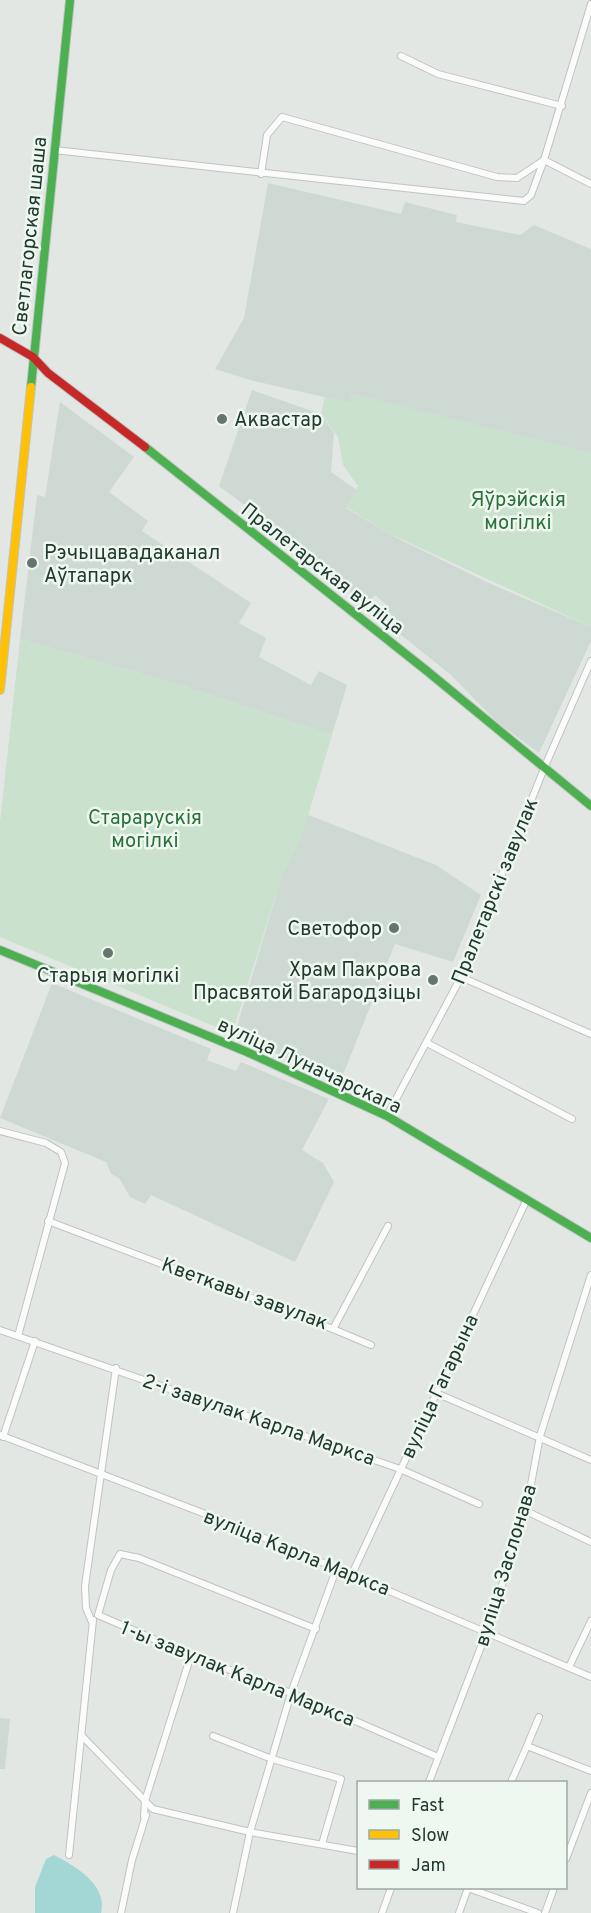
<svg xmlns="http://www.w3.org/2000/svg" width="591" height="1913" viewBox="0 0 591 1913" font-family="Overpass,sans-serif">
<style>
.built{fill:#cfd9d3}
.green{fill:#cae1cd}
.water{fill:#a2d7d5}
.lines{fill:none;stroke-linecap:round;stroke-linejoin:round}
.street-casing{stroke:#bfc4c1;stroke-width:8}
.fast-casing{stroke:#bec5c1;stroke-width:10}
.slow-casing{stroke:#bec5c1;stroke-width:10}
.jam-casing{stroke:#bec5c1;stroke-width:10}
.street{stroke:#fbfbfb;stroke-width:6}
.fast{stroke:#4caf50;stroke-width:8}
.slow{stroke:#ffc107;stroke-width:8}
.jam{stroke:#c62828;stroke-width:8}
.poi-dot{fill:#64776e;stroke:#eff7f1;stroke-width:2}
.labels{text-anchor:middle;stroke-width:5;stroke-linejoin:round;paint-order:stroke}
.street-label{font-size:20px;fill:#203a2e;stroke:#eff7f1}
.poi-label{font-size:20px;fill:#203a2e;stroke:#eff7f1;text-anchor:start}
.park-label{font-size:20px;fill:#2a7038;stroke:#eff7f1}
</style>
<rect width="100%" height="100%" fill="#e2e7e4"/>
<g class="built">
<polygon points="268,183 401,214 405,202 457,215 456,222 520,235 534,225 591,249 591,453 489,431 352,394 350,403 250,380 215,369 244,318"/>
<polygon points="252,390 321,414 334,433 331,472 357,490 346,508 395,537 489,583 591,627 591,641 539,753 496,721 451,675 380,618 388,606 375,595 366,604 313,561 314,557 219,486"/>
<polygon points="60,402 134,457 109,492 148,521 142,531 251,603 239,623 266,638 259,657 311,685 319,671 347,685 332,735 177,684 20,639 37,495 45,497"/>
<polygon points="301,812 436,865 481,895 453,962 395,944 339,1085 235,1033"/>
<polygon points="52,983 211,1049 207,1060 236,1071 241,1062 329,1099 302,1150 323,1163 334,1182 295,1262 151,1195 145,1204 130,1197 119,1178 111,1174 106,1162 0,1118"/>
<polygon points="0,1718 10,1719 5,1769 0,1769"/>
</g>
<g class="green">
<polygon points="351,394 591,453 591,627 390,534 346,507 358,486 343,465 338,437 321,414 325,397 350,403"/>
<polygon points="20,639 177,684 332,735 302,836 281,879 233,1031 228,1032 0,937 0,822"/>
</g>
<path class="water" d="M 54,1855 C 75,1866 108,1885 101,1913 L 35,1913 L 35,1887 L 46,1859 Z"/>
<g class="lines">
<defs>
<g id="street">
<polyline points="401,56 438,74 562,106"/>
<polyline points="54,150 524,201 531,195 544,160 591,184"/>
<polyline points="261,174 267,135 282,117 497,177 517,178 544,160 591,4"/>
<polyline points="461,977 591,1034"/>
<polyline points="427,1043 572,1119"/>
<polyline points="387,1116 461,977 545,766 591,661"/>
<polyline points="0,1131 46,1143 61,1152 65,1163 18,1336"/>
<polyline points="48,1221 333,1329 388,1226"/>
<polyline points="333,1329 371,1345"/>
<polyline points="0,1330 400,1469 479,1504"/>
<polyline points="436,1393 591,1460"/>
<polyline points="0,1435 234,1525 591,1677"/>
<polyline points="3,1437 35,1341"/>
<polyline points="526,1511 591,1542"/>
<polyline points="352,1574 527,1199"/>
<polyline points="92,1622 86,1608 85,1586 116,1368"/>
<polyline points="316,1629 139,1558 120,1554 111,1570 98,1615 191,1655 291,1693 438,1757"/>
<polyline points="569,1667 591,1621"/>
<polyline points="82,1736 153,1809 250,1832 358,1851"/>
<polyline points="213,1736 272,1759 341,1779 322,1844"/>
<polyline points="527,1746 539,1717"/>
<polyline points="429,1782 487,1631 526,1511 540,1436 591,1275"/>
<polyline points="511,1782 527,1746 591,1771"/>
<polyline points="144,1816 145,1801 191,1655"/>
<polyline points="69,1855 93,1620"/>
<polyline points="566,1859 591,1793"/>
<polyline points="468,1888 538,1913"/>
<polyline points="121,1913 132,1860 146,1815"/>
<polyline points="233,1913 250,1832 291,1693 336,1570"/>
<polyline points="382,1913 391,1888"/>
<polyline points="459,1913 468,1888"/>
<polyline points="545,1913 554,1888"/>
</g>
<g id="fast">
<polyline points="31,387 70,0"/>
<polyline points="145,447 427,671 591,806"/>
<polyline points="0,950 247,1052 387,1116 591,1238"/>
</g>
<polyline id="slow" points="0,690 31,387"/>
<polyline id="jam" points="0,338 33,357 48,373 145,447"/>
</defs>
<use href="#street" class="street-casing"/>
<use href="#fast" class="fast-casing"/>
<use href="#slow" class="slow-casing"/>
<use href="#jam" class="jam-casing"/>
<use href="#street" class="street"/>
<use href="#fast" class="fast"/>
<use href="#slow" class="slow"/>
<use href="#jam" class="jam"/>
</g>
<g class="poi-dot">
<circle cx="222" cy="419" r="6"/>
<circle cx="32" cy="563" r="6"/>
<circle cx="394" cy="928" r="6"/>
<circle cx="108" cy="953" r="6"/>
<circle cx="433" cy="980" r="6"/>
</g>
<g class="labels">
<g class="street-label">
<text transform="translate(29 236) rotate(-84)" y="7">Светлагорская шаша</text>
<text transform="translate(323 568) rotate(38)" y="7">Пралетарская вуліца</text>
<text transform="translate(494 891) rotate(-68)" y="7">Пралетарскі завулак</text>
<text transform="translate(310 1065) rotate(25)" y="7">вуліца Луначарскага</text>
<text transform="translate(245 1293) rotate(20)" y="7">Кветкавы завулак</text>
<text transform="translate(439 1386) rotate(-65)" y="7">вуліца Гагарына</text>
<text transform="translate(259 1419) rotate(19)" y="7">2-і завулак Карла Маркса</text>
<text transform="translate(297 1552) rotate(22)" y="7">вуліца Карла Маркса</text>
<text transform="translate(505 1565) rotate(-73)" y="7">вуліца Заслонава</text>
<text transform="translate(238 1673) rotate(22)" y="7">1-ы завулак Карла Маркса</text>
</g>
<g class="poi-label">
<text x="234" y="426">Аквастар</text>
<text x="44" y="559">Рэчыцавадаканал<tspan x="44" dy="23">Аўтапарк</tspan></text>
<text x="382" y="935" text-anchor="end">Светофор</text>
<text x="421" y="976" text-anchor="end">Храм Пакрова<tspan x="421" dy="23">Прасвятой Багародзіцы</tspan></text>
<text x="108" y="982" text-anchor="middle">Старыя могілкі</text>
</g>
<g class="park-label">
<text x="518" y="506">Яўрэйскія<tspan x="518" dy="23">могілкі</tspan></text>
<text x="145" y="824">Старарускія<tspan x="145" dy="23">могілкі</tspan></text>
</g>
</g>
<rect x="357" y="1781" width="210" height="108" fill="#eff7f1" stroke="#9caba3" stroke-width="1.5"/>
<rect x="369" y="1800" width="30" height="9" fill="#4caf50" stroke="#9caba3" stroke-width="1.5"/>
<text x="411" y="1811" font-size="18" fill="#203a2e">Fast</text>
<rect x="369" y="1830" width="30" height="9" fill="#ffc107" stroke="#9caba3" stroke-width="1.5"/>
<text x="411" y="1841" font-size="18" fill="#203a2e">Slow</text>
<rect x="369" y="1860" width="30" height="9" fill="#c62828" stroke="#9caba3" stroke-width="1.5"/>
<text x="411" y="1871" font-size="18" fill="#203a2e">Jam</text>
</svg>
